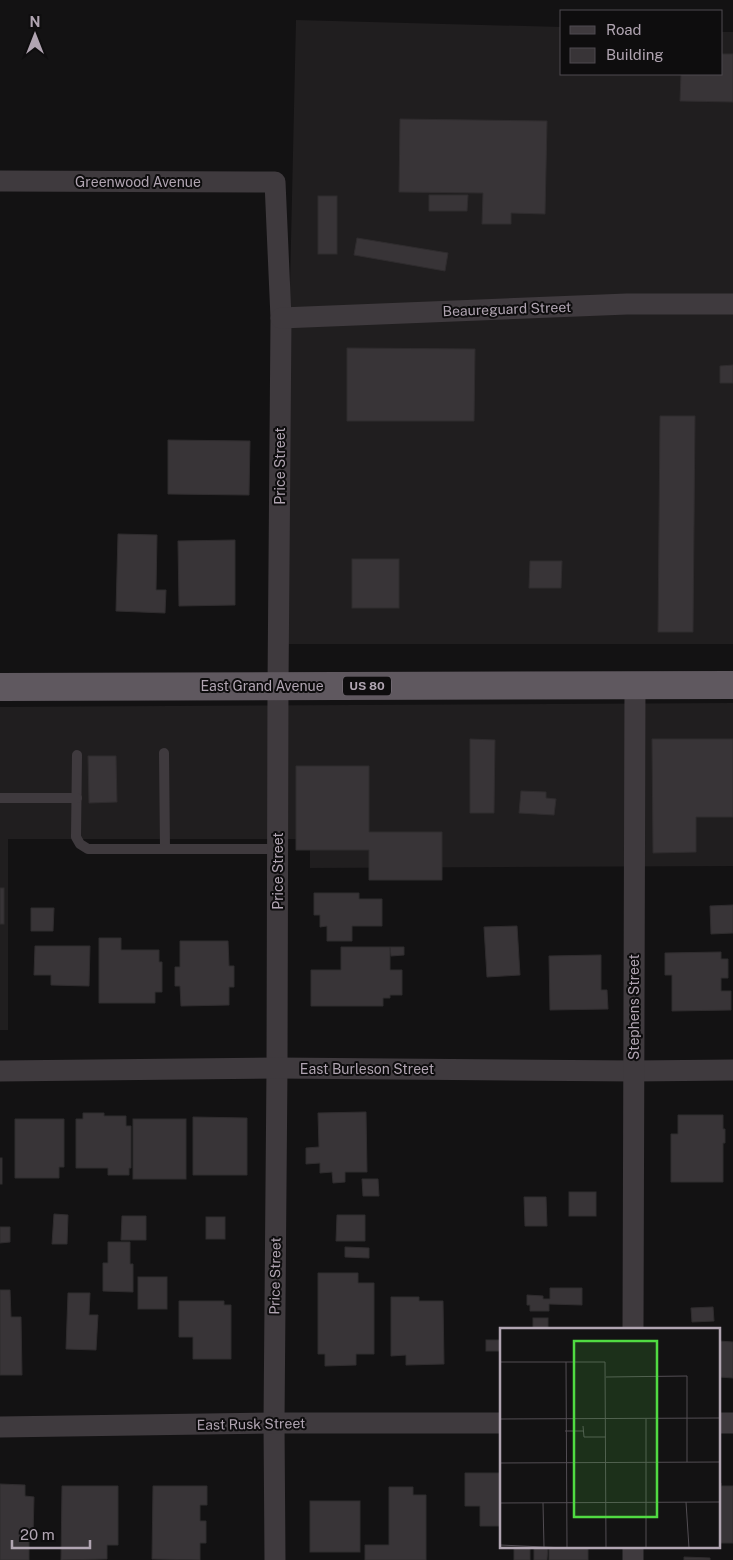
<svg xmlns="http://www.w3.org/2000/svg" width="733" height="1560" viewBox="0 0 733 1560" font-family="'Public Sans',sans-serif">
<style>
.built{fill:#201e1f}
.building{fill:#383437;stroke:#2f2c2e}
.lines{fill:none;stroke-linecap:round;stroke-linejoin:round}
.service{stroke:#3f3a3e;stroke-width:10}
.minor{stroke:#3f3a3e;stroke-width:21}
.trunk{stroke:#5f585f;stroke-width:28}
.labels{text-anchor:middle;stroke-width:4;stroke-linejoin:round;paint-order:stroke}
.shield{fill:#0e0d0e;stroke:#807781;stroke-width:1}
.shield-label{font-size:12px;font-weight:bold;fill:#b1a5b2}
.street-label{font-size:14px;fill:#b1a5b2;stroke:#0e0d0e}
.inset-road{fill:none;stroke:#524d53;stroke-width:1}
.view{fill:#50db42;fill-opacity:0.15;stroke:#50db42;stroke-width:2.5}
.inset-edge{fill:none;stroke:#b1a5b2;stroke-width:2.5}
</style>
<rect width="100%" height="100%" fill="#131213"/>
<g class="built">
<polygon points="296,20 562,27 562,74 722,74 722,32 733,32 733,644 285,644 285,506"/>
<polygon points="733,703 733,866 310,868 310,839 8,839 8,1030 0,1030 0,707"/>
</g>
<g class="building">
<polygon points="722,54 733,54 733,102 680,101 681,74 722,74"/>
<polygon points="400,119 547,121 545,214 511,213 511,224 482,224 483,193 399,192"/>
<polygon points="429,195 468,195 467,211 429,211"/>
<rect x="318" y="196" width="19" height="58"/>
<polygon points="357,238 448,253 445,271 354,255"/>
<polygon points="347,348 475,349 474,421 347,421"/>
<polygon points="733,365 733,383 720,383 720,366"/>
<polygon points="660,416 695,416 693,632 658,632"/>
<polygon points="168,440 250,441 249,495 168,494"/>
<polygon points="118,534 157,535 156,590 166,590 165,613 116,611"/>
<polygon points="235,540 235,605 179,606 178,541"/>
<rect x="352" y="559" width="47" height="49"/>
<polygon points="530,561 562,561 561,588 529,588"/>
<polygon points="470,739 495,740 494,813 470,813"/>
<polygon points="652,739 733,739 733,817 696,817 696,852 653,853"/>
<polygon points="88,756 116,756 117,802 89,803"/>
<polygon points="296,766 369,766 369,832 442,832 442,880 369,880 369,850 296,850"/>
<polygon points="521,791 546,792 546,798 556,799 554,815 519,813"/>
<rect x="0" y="888" width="4" height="36"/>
<polygon points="314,893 359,893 359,899 382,899 382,926 352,926 352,941 327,941 327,926 320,927 320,915 314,915"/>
<polygon points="733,905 733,933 711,934 710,906"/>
<polygon points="31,908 54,908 53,931 31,931"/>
<polygon points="517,926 520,975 487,977 484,927"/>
<polygon points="99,938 121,938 121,950 159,950 159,962 162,962 162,992 155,992 155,1003 99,1003"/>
<polygon points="180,941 228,941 229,966 234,966 234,987 229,987 229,1005 181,1006 180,986 175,986 175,967 180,967"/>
<polygon points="35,946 90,946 89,986 51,985 51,975 34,975"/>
<polygon points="341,947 390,947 390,970 402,970 402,995 390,995 390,998 383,998 383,1006 311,1006 311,970 341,970"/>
<polygon points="390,947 404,947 404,955 391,956"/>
<polygon points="721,952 721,959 728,959 728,978 721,978 721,991 731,991 731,1010 672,1011 672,975 665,975 665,953"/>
<polygon points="601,955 601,990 607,990 608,1009 550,1010 549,956"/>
<polygon points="366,1112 367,1172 345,1172 345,1182 333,1183 332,1172 320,1173 320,1163 306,1164 306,1148 319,1147 318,1113"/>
<polygon points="83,1113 104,1113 104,1116 126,1116 126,1126 131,1126 131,1168 129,1168 129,1175 108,1175 108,1168 76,1168 76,1119 83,1119"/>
<polygon points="678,1115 723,1115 723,1129 725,1129 725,1143 723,1143 723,1182 671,1182 671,1134 678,1134"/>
<polygon points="193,1117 247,1118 247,1175 193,1175"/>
<polygon points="15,1119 64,1119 64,1167 59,1167 59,1178 15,1178"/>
<rect x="133" y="1119" width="53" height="60"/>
<rect x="0" y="1158" width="2" height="26"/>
<polygon points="362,1179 378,1179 379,1196 363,1196"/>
<rect x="569" y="1192" width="27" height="24"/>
<polygon points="524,1197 546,1197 547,1226 525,1226"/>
<polygon points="54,1214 68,1215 67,1244 52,1244"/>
<polygon points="337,1215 365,1215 365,1241 336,1241"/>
<polygon points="122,1216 146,1216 146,1240 121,1240"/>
<rect x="206" y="1217" width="19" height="22"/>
<polygon points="0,1227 10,1227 10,1242 0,1243"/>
<polygon points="108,1242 130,1242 130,1264 133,1264 133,1292 103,1291 103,1263 108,1263"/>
<polygon points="345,1247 369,1248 369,1258 345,1257"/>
<polygon points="318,1273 358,1273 358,1283 374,1283 374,1354 356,1354 356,1365 325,1366 325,1354 318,1354"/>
<rect x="138" y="1277" width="29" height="32"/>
<polygon points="550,1288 582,1288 582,1305 549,1304 549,1311 530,1311 530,1305 527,1305 527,1295 543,1296 543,1299 550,1299"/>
<polygon points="0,1290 10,1290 11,1317 21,1317 22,1375 0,1375"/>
<polygon points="68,1293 90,1293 89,1315 98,1315 96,1350 66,1349"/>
<polygon points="391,1297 419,1297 419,1301 443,1301 444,1364 406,1365 406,1355 391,1356"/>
<polygon points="179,1301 224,1301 224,1305 231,1305 231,1359 193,1359 193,1337 179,1337"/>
<polygon points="713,1307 714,1321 692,1322 691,1308"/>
<rect x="533" y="1318" width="15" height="11"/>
<rect x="486" y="1340" width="16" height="11"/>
<polygon points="719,1341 733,1342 733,1378 719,1377"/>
<polygon points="465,1473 502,1473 502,1526 480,1526 480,1506 465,1506"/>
<polygon points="719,1483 721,1483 721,1486 733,1486 733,1543 720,1543 720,1546 695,1546 719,1546"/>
<polygon points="0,1484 25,1485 25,1496 34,1497 33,1537 29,1537 29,1560 0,1560"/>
<polygon points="62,1486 118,1486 118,1545 107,1545 107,1559 61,1560"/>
<polygon points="153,1486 207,1486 207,1505 200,1505 200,1521 206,1521 206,1543 200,1543 200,1560 152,1559"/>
<polygon points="389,1487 413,1487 413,1495 426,1495 426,1560 365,1560 365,1545 389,1545"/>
<rect x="310" y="1501" width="50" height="51"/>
<rect x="514" y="1546" width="16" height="14"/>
<polygon points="534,1546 548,1546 547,1560 534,1560"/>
<rect x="549" y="1546" width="39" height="14"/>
<polygon points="684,1557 710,1558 710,1560 684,1560"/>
</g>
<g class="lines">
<g class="service">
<polyline points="164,753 165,849"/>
<polyline points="77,755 76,837 80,844 88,849 278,849"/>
<polyline points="0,798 77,798"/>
</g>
<g class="minor">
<polyline points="0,181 275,182 281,318 278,686 277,1068 274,1423 275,1560"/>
<polyline points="281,318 627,304 733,304"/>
<polyline points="0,1071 277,1068 634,1071 733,1070"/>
<polyline points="633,1329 635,686"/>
<polyline points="719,1423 733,1423"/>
<polyline points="0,1427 274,1423 502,1423"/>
<polyline points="633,1560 633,1546"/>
</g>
<polyline class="trunk" points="0,687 733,685"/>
</g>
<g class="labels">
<rect class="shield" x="343" y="676.5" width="48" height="19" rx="4"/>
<g class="shield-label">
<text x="367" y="690">US 80</text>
</g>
<g class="street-label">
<text x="138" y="187">Greenwood Avenue</text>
<text transform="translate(507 309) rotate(-2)" y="5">Beaureguard Street</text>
<text transform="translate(280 466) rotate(-90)" y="5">Price Street</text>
<text x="262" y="691">East Grand Avenue</text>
<text transform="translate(278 871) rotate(-90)" y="5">Price Street</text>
<text transform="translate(634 1007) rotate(-90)" y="5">Stephens Street</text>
<text x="367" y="1074">East Burleson Street</text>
<text transform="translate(275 1276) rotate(-89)" y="5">Price Street</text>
<text transform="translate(251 1424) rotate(-1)" y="5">East Rusk Street</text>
</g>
</g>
<g transform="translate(500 1328)">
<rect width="220" height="220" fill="#131213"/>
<path class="inset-road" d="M 0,34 L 105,34 L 106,220M 66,34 L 67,220M 106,49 L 187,48 L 187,134M 0,91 L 220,90M 83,98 L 84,109 L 106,109M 65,103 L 83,103M 0,135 L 220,134M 186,174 L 189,220M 0,175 L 220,174M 43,175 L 44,219M 0,217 L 66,220M 146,220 L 146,91"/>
<path class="view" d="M 74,13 L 157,13 L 157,189 L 74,189 Z"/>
<rect width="220" height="220" class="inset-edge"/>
</g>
<rect x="560" y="10" width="162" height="65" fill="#0e0d0e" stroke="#4f4a50"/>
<rect x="570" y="26" width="25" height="8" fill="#3f3a3e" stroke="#4f4a50"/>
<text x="606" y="35" font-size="15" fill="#b1a5b2">Road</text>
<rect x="570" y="48" width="25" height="15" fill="#383437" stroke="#4f4a50"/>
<text x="606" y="60" font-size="15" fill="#b1a5b2">Building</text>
<g transform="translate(35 35)" stroke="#0e0d0e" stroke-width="4" paint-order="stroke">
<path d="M0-4L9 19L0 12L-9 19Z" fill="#b1a5b2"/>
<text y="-8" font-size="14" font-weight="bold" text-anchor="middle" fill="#b1a5b2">N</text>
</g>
<path d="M12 1540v8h78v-8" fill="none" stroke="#b1a5b2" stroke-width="2.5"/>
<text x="20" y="1540" font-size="15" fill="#b1a5b2" stroke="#0e0d0e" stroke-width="4" paint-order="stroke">20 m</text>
</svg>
